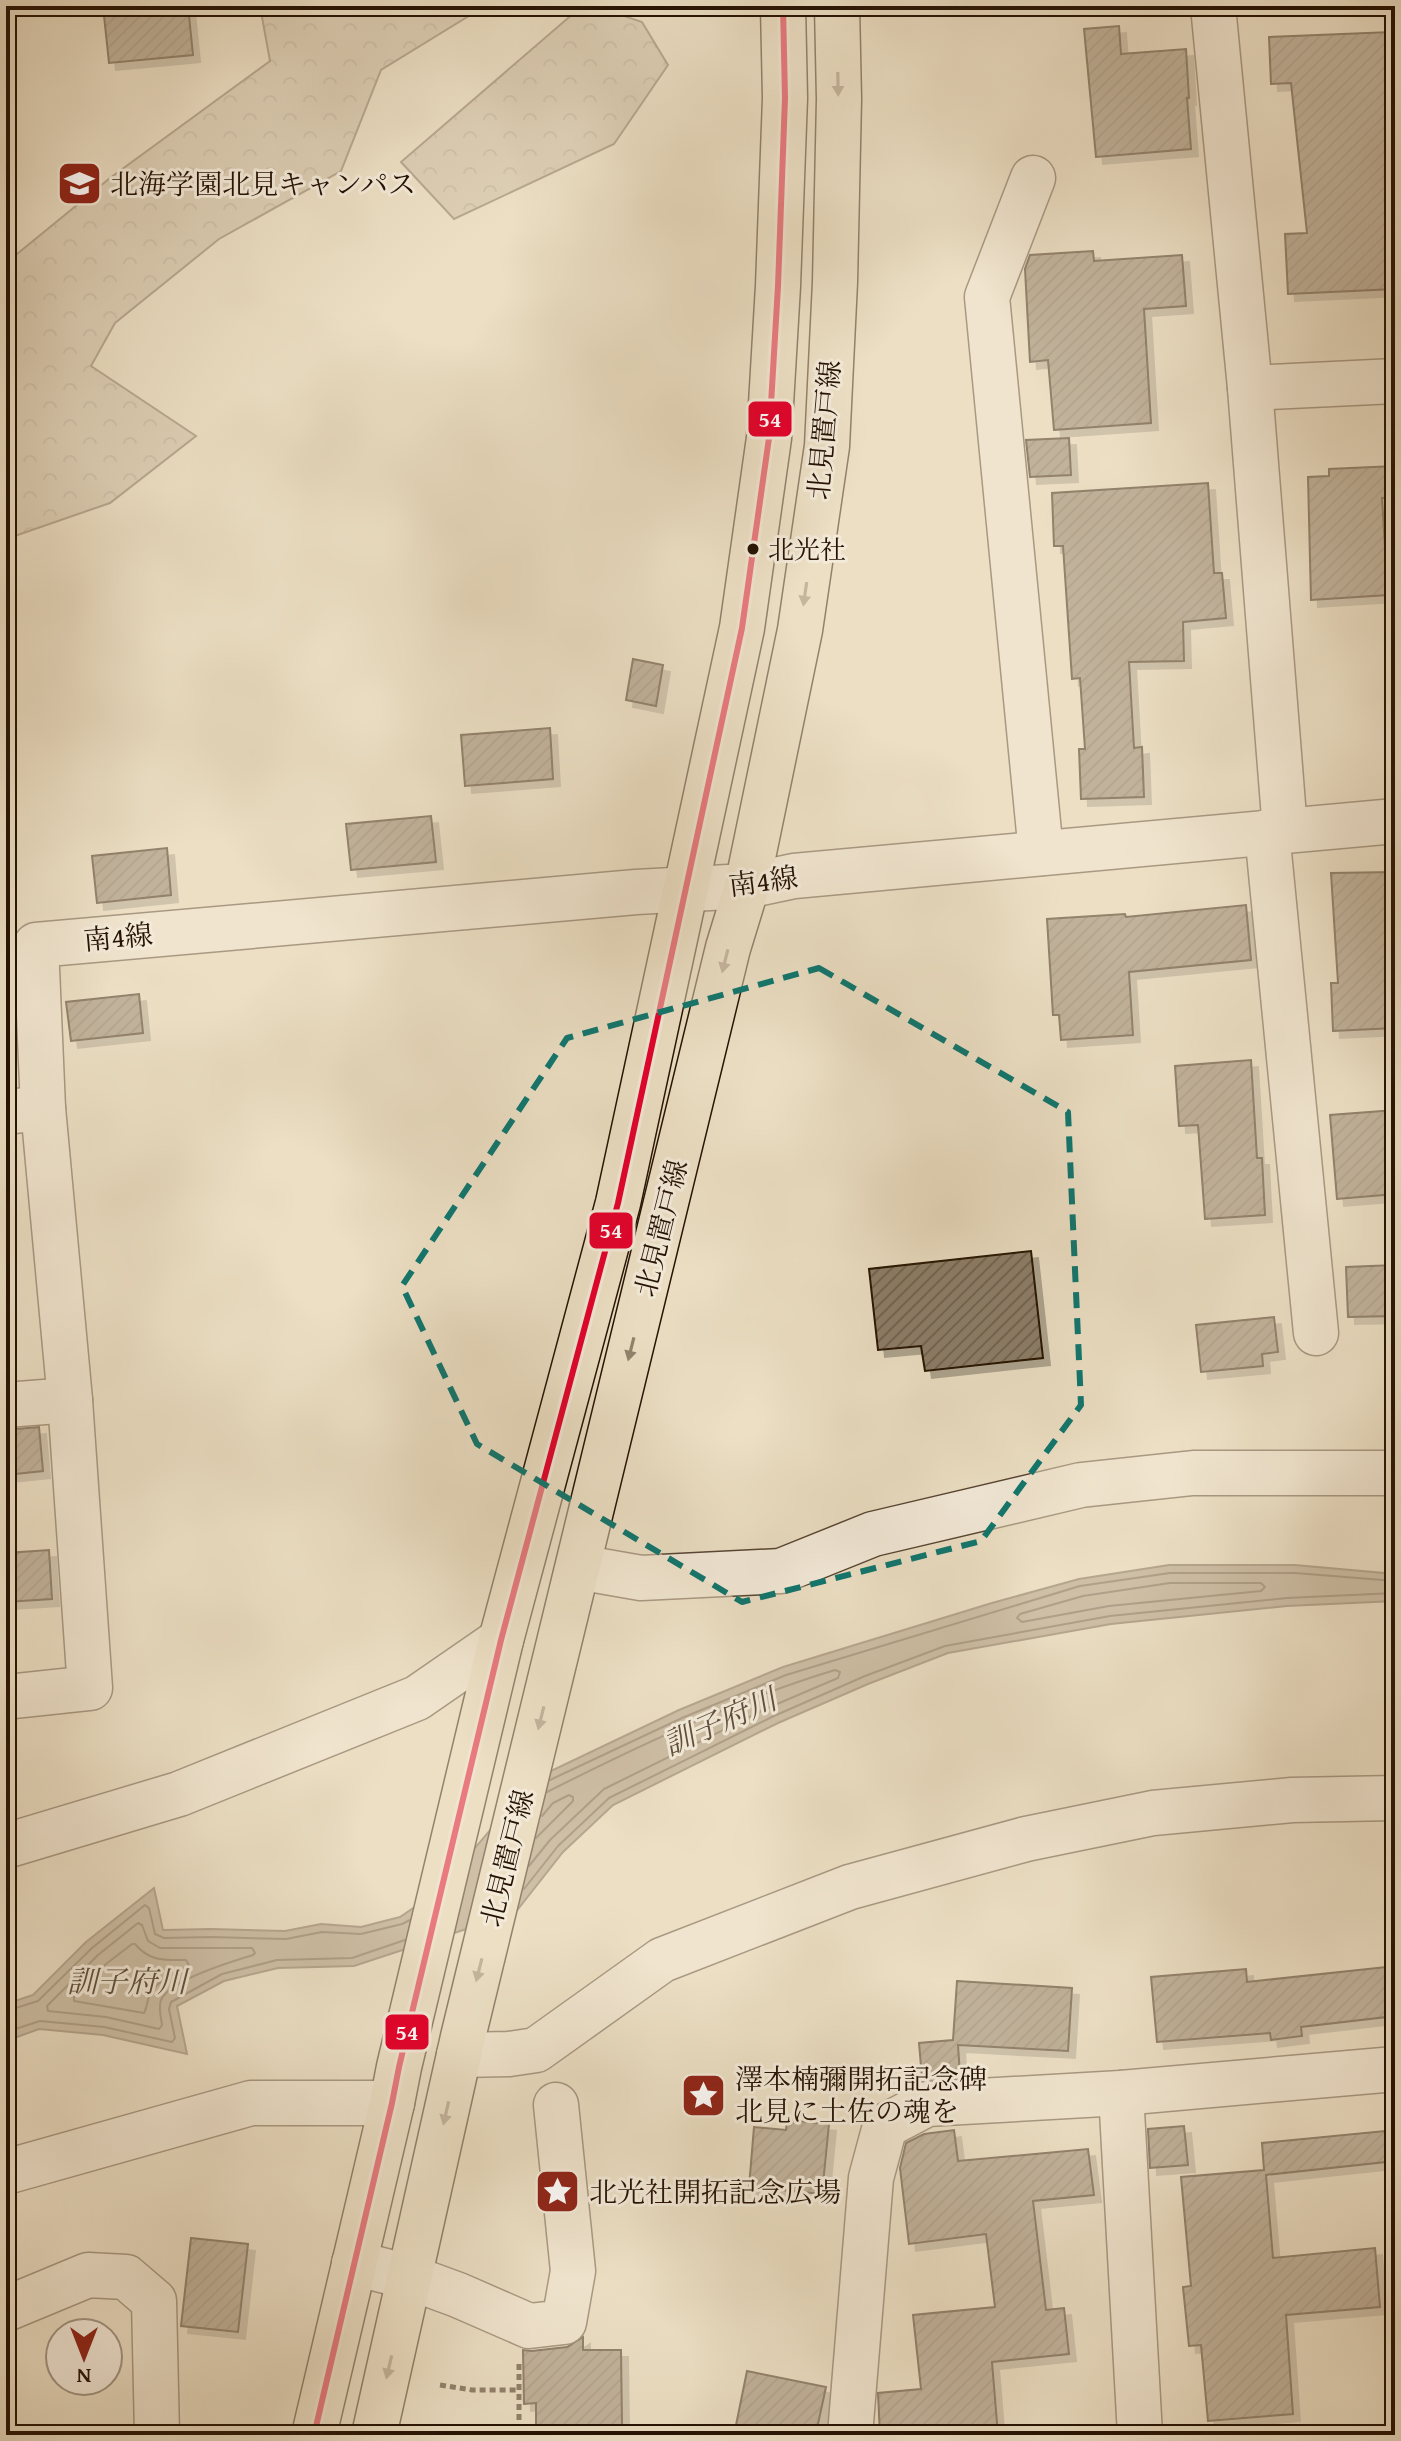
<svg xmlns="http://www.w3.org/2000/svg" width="1401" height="2441" viewBox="0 0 1401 2441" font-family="'Gentium Book Plus','Noto Serif JP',serif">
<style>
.forest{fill:url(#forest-crowns);stroke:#786753;stroke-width:2}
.water{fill:#a89982;stroke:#74634f;stroke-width:2}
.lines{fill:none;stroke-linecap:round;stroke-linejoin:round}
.shore{stroke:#665642;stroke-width:2}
.building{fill:url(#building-hatch);stroke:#251203;stroke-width:2;filter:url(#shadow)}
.minor-casing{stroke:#574533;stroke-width:47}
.major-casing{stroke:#251203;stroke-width:47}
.path{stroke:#251203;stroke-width:5;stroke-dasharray:6 4;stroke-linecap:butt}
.minor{stroke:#f3ead9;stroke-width:44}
.major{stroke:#ecdfc4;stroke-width:44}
.bus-1-casing{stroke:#f3ead9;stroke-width:12}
.bus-1{stroke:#e4002b;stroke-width:6}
.oneway{fill:#92836d}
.marked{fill:none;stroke:#0f766e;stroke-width:6;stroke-dasharray:16 10;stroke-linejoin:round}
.bus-dot{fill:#251203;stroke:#f3ead9;stroke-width:3}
.labels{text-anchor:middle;stroke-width:6;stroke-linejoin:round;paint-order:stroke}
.bus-label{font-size:26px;fill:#251203;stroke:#f3ead9;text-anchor:start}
.poi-label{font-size:28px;fill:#251203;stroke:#f3ead9;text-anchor:start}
.street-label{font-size:28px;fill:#251203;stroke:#f3ead9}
.water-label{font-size:30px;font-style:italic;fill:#604f3c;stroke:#f3ead9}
.line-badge{stroke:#f3ead9;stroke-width:3}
.badge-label{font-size:22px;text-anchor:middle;font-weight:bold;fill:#fff}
</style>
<defs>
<pattern id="forest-crowns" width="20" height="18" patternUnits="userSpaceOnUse" patternTransform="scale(2)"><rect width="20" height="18" fill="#cabca3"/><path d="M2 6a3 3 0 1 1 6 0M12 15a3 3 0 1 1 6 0" fill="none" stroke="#ada18b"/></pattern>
<pattern id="building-hatch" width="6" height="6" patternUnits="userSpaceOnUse" patternTransform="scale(2)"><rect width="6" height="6" fill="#8c7d67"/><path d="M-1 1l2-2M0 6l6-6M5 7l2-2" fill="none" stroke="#726553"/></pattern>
<filter id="shadow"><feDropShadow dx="7" dy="7" stdDeviation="0" flood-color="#0004"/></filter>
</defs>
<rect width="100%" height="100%" fill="#ecdfc4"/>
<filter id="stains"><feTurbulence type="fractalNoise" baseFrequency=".0025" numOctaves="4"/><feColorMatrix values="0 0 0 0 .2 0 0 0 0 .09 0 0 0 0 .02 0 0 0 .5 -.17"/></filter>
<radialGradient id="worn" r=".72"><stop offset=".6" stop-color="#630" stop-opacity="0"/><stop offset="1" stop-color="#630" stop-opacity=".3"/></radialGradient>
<g class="forest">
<polygon points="260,6 479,6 472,14 381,70 341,171 219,239 115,323 91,366 196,436 110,503 6,539 6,263 110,178 270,61"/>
<polygon points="582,6 595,6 642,22 668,65 614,144 454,219 401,162"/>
</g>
<polygon class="water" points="1169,1565 1295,1565 1395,1574 1395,1601 1287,1606 1111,1624 948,1653 868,1684 778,1723 613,1805 563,1852 515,1913 354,1966 278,1968 224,1981 177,2006 187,2054 103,2035 39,2029 6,2041 6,2004 33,1995 86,1942 154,1888 163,1930 211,1929 285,1931 321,1924 361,1927 400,1917 438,1891 534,1779 679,1710 783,1667 992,1603 1079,1579"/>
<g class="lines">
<g class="shore">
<polygon points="1170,1583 1261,1583 1265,1587 1261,1591 1109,1606 1022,1622 1017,1618 1020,1614 1083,1596"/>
<polyline points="550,1780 682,1718 786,1675 1080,1586 1170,1573 1295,1573 1395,1581"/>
<polyline points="536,1838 573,1801 573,1797 569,1795 553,1803 542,1816"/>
<path d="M 529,1866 L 550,1840 L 604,1789 L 770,1707 L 838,1678 L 840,1672 L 835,1670 C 736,1700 640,1745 547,1792"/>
<polyline points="524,1889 558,1846 609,1798 774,1716 865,1676 945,1646 1110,1616 1287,1598 1395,1593"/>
<path d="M 138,1923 L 142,1925 L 148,1941 L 160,1948 L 252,1948 L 255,1953 L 253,1955 C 233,1961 169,1980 161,2000 C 158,2008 161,2017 162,2025 L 159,2029 L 106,2017 L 48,2011 L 47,2006 L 98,1955 Z"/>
<path d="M 132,1944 L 135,1944 C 150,1962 165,1960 186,1960 L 189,1965 C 176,1974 158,1979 150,1994 C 147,2001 147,2008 144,2013 L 74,2001 L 74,1996 L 106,1964 Z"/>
<polyline points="6,2011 38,2001 92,1948 145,1905 149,1908 155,1934 164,1938 211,1937 286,1939 322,1932 361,1934 402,1924 410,1920"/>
<polyline points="6,2032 40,2021 104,2027 172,2042 175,2038 169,2009 171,2002 222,1974 277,1960 352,1958 405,1940"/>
</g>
</g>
<g class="building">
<polygon points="103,6 188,6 193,55 109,63"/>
<polygon points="1119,26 1121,54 1186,49 1189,98 1187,98 1191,149 1096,157 1084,29"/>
<polygon points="1391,32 1391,39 1395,39 1395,289 1288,294 1285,234 1307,233 1291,83 1271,84 1269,37"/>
<polygon points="1093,251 1094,261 1182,255 1186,306 1144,309 1151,423 1054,430 1048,360 1030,362 1025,269 1030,255"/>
<polygon points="1069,438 1071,475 1030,477 1026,440"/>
<polygon points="1395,466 1395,497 1382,498 1388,595 1311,600 1308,477 1329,476 1329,469"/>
<polygon points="1208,483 1214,573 1222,573 1226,618 1183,622 1184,661 1129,662 1134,748 1142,747 1144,797 1081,799 1079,749 1085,749 1080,678 1072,679 1063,546 1054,546 1052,493"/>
<polygon points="633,659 663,665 656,706 626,700"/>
<polygon points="550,728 553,779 465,786 461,735"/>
<polygon points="431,816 436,862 351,870 346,824"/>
<polygon points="167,848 171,895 97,903 92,856"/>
<polygon points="1394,872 1395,1028 1333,1031 1331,983 1338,983 1331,873"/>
<polygon points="1246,905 1251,960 1129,972 1133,1035 1061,1040 1059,1015 1053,1015 1047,919 1125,914 1126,917"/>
<polygon points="139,994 143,1033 71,1041 66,1002"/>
<polygon points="1251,1060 1257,1158 1262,1158 1265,1215 1205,1219 1198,1125 1179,1126 1175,1066"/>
<polygon points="1395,1110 1395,1194 1337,1199 1330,1115"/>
<polygon points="1031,1251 1043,1358 925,1371 921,1346 878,1350 869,1269"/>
<polygon points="1395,1265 1395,1316 1348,1317 1346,1267"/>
<polygon points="1274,1317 1278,1352 1262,1354 1263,1366 1201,1372 1196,1325"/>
<polygon points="39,1427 43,1471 6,1475 6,1430"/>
<polygon points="49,1550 52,1599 6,1602 6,1553"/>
<polygon points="1395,1966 1395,2016 1301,2027 1302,2036 1271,2040 1270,2033 1157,2042 1151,1977 1246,1969 1247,1982"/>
<polygon points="957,1981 1072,1988 1068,2051 958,2045 960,2075 922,2078 919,2043 953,2040"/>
<polygon points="787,2120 829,2124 822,2194 749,2187 754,2127 786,2130"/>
<polygon points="1184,2126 1188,2165 1150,2168 1148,2129"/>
<polygon points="954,2130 958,2161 1088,2149 1094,2195 1033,2201 1046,2310 1064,2308 1069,2354 992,2362 998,2435 880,2435 878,2393 921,2389 913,2315 995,2307 986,2234 909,2244 900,2168 906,2143 924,2134"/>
<polygon points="1395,2130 1395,2161 1266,2175 1273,2258 1375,2248 1380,2307 1286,2315 1293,2414 1208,2421 1201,2345 1189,2346 1183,2287 1191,2286 1181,2177 1264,2170 1262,2143"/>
<polygon points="191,2238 248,2244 238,2332 181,2326"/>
<polygon points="583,2337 583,2350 621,2350 622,2425 596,2425 596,2435 536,2435 536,2403 524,2404 523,2350 532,2351 567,2347"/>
<polygon points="747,2371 826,2387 816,2433 791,2428 790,2435 734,2435"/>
</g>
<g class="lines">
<defs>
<g id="minor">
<polyline points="1213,6 1250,388 1285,830"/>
<polyline points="1033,178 987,297 1041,853"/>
<polyline points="1250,388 1395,381"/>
<polyline points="1267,832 1316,1333"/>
<polyline points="6,1112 43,1108"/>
<polyline points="6,1405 70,1400"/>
<polyline points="578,1567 641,1578 781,1571 873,1534 1081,1485 1193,1473 1395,1473"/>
<polyline points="6,1697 90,1688 70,1400 43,1108 36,945 636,892 747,886 794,876 1395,821"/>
<polyline points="6,1846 179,1794 417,1698 501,1640"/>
<polyline points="459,2055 509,2054 536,2050 662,1960 850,1887 1026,1839 1153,1813 1292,1800 1395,1798"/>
<polyline points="1121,2093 1140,2435"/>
<polyline points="6,2172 251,2103 392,2103"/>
<polyline points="354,2263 409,2277 458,2295 529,2326 564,2322 573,2271 556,2105"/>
<polyline points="6,2309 88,2275 126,2277 154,2301 157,2435"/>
<polyline points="850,2435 871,2178 885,2126 927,2104 1121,2093 1395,2069"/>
</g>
<g id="major">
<polyline points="314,2435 392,2103 399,2067 501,1640 618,1203 742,628 769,438 778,286 785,98 783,6"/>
<polyline points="374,2435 463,2037 728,948 747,886 800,630 827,446 835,282 839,99 837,6"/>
</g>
</defs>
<use href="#minor" class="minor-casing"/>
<use href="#major" class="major-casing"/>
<g class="path">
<polyline points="519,2364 519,2435"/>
<polyline points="440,2385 472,2390 518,2390"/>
</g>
<use href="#minor" class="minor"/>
<use href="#major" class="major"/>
<defs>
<polyline id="bus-1" points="314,2435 392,2103 399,2067 501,1640 618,1203 742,628 769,438 778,286 785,98 783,6"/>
</defs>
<use href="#bus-1" class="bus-1-casing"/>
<use href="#bus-1" class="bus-1"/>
</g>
<defs><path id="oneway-solid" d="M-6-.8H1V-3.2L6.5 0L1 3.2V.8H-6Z" transform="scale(2)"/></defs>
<g class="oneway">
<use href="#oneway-solid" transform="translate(838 84) rotate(89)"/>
<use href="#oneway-solid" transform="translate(805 594) rotate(98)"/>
<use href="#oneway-solid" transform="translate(725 961) rotate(104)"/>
<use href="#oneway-solid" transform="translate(631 1349) rotate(104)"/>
<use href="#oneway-solid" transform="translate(541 1718) rotate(104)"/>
<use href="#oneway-solid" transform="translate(479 1970) rotate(104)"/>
<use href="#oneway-solid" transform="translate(446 2113) rotate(103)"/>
<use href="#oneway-solid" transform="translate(389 2367) rotate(103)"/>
</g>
<path d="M0 0H1401V2441H0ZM 819,968 L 1068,1112 L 1081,1405 L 981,1541 L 742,1602 L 477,1444 L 402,1286 L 567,1038 Z" fill="#ecdfc4" fill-opacity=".55" fill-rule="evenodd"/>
<path class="marked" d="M 819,968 L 1068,1112 L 1081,1405 L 981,1541 L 742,1602 L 477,1444 L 402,1286 L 567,1038 Z"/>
<defs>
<symbol id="university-square" viewBox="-11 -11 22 22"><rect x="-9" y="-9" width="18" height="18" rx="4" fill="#8f2418" stroke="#f3ead9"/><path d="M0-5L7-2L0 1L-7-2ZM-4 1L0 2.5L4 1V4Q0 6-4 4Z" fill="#fff"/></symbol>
<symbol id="sight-square" viewBox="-11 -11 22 22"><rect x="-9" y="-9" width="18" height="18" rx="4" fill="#8f2418" stroke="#f3ead9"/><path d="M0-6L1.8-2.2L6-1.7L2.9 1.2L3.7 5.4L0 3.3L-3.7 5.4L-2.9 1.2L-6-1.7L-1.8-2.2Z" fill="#fff"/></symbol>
</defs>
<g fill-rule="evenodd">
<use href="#university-square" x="54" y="158" width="51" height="51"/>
<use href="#sight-square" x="678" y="2070" width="51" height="51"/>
<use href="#sight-square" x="532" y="2166" width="51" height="51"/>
</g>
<circle class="bus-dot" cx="753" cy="549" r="7"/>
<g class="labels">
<g class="bus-label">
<text x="768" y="559">北光社</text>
</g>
<g class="poi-label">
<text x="110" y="194">北海学園北見キャンパス</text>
<text x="735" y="2089">澤本楠彌開拓記念碑<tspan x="735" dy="32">北見に土佐の魂を</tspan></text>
<text x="589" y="2202">北光社開拓記念広場</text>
</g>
<g class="street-label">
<text transform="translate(824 430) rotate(-85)" y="10">北見置戸線</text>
<text transform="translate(763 881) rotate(-7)" y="10">南4線</text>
<text transform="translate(118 937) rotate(-5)" y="10">南4線</text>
<text transform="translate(661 1228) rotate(-76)" y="10">北見置戸線</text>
<text transform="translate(507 1858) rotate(-76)" y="10">北見置戸線</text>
</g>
<g class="water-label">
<text transform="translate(720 1722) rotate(-24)" y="10">訓子府川</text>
<text x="127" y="1992">訓子府川</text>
</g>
</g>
<g class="line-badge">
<rect x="747" y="400" width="46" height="38" rx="8" fill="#e4002b"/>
<rect x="588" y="1211" width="46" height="39" rx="8" fill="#e4002b"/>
<rect x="384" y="2013" width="46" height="38" rx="8" fill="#e4002b"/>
</g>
<g class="badge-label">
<text x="770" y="427">54</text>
<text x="611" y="1238">54</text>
<text x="407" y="2040">54</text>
</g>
<rect width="1401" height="2441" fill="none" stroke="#ecdfc4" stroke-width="32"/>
<rect x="8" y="8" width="1385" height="2425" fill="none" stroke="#251203" stroke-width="4"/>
<rect x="16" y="16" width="1369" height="2409" fill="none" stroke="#251203" stroke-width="2"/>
<g transform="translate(84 2357) rotate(180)"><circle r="38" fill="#f3ead9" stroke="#a19483" stroke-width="2"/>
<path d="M0-6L14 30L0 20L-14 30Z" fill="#8f2418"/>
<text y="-12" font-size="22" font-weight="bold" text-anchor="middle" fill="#251203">N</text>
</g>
<rect width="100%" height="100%" filter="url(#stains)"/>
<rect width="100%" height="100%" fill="url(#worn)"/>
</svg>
